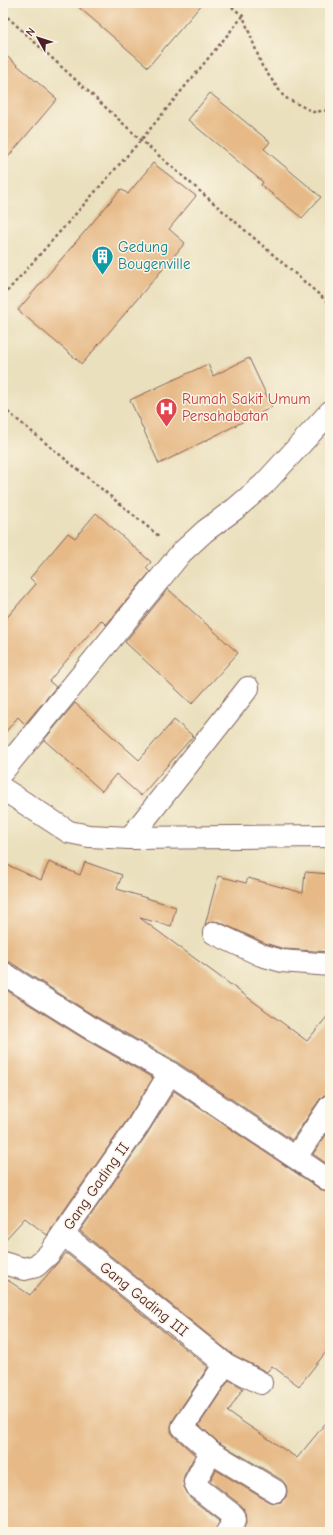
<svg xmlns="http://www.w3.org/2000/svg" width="333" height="1535" viewBox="0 0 333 1535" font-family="'Comic Neue',sans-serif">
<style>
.building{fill:#e6b986}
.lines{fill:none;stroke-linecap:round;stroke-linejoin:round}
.minor-casing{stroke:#82635e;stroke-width:24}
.path{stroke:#82635e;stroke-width:2.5;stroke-dasharray:3 3;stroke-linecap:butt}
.minor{stroke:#fff;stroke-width:22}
.labels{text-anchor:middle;stroke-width:3;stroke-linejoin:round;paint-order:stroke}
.culture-label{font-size:15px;fill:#0d838f;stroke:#fcf5e5;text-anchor:start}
.health-label{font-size:15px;fill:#be3a42;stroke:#fcf5e5;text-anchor:start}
.street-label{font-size:15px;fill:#4a1f2b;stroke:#fcf5e5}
</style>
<rect width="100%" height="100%" fill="#fcf5e5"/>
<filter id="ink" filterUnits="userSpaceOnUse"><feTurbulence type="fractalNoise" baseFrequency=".025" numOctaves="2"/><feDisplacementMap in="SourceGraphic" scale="8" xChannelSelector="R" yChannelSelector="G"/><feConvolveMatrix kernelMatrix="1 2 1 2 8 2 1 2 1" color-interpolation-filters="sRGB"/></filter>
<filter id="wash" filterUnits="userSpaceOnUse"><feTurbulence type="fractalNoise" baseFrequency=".012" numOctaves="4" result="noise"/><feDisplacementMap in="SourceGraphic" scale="16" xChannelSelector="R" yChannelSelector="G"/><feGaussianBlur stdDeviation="0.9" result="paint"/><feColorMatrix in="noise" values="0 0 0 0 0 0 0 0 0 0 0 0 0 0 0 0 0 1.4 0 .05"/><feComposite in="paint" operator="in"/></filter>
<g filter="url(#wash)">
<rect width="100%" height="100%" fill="#eae0bd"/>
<g id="blocks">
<g class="building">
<polygon points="74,3 203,3 148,67"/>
<polygon points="3,53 57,99 3,163"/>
<polygon points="210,93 270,142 264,149 321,197 302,218 261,185 263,182 188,120"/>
<polygon points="153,163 196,196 169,229 185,243 82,364 18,310 121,189 128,194"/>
<polygon points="249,358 272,407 159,464 130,400 208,364 213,376"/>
<polygon points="96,513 151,562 146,568 150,572 106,625 101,620 49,681 56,687 25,724 18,717 3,735 3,622 36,584 30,578 68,533 75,538"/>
<polygon points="168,589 238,653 192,704 125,642"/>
<polygon points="75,703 139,760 174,720 193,736 141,796 116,774 102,791 44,740"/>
<polygon points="49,862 80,875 85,862 122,875 117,889 176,907 171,926 140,918 307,1041 330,1013 330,1094 324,1095 320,1099 292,1140 177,1062 93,1015 10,962 3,961 3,863 41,880"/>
<polygon points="305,872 330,874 330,952 284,949 265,943 219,922 213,921 205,925 218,876 246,883 248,878 303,893"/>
<polygon points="3,988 81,1037 153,1078 127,1120 47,1235 25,1218 3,1242"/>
<polygon points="174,1091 323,1191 330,1193 330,1347 299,1386 272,1366 267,1372 232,1354 80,1231 147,1134"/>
<polygon points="330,1129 330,1166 313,1154"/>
<polygon points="66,1253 208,1367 173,1420 171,1426 171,1432 174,1436 195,1455 184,1476 183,1482 184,1487 190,1498 220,1521 215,1532 3,1532 3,1277 30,1295"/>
<polygon points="229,1380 243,1388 228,1412 297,1458 330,1418 330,1532 242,1532 247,1522 246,1513 242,1506 210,1481 216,1470 269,1502 275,1503 281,1502 286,1497 287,1491 286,1485 282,1480 218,1442 199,1425"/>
</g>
</g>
</g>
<g filter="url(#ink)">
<use href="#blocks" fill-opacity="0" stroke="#82635e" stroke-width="1"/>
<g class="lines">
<defs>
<g id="minor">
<polyline points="3,771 181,553 205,531 235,509 264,484 330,412"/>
<polyline points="3,789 69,832 89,836 130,838 330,836"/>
<polyline points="130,838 248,688"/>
<polyline points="214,933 261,955 282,961 330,965"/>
<polyline points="3,973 87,1026 170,1073 330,1181"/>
<polyline points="296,1157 330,1106"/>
<polyline points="63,1234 225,1364 261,1383"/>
<polyline points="3,1263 24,1269 36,1266 49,1254 137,1127 170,1073"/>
<polyline points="225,1364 183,1427 211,1452 195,1482 198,1488 234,1516 235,1520 227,1532"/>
<polyline points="211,1452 275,1491"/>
</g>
</defs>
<use href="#minor" class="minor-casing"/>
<g class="path">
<polyline points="227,3 243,16 262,66 284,97 313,112 330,110"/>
<polyline points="3,13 141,140 330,304"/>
<polyline points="3,296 141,140 243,16"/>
<polyline points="3,408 160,537"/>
</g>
<use href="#minor" class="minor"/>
</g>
</g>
<defs>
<symbol id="building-pin" viewBox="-11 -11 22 30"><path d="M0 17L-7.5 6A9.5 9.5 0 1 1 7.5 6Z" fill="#0f9aa8" stroke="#fcf5e5"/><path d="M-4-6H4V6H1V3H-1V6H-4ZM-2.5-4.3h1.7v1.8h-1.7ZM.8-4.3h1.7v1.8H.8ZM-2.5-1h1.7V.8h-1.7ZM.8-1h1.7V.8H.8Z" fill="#fff"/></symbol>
<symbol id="hospital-pin" viewBox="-11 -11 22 30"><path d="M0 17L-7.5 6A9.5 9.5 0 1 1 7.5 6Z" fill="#e0444e" stroke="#fcf5e5"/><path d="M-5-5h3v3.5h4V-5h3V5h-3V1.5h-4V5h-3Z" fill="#fff"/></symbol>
</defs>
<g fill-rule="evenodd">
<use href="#building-pin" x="90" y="244" width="25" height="34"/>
<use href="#hospital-pin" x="154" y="396" width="25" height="34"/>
</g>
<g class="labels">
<g class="culture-label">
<text x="118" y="252">Gedung<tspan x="118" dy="17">Bougenville</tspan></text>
</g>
<g class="health-label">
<text x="182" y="404">Rumah Sakit Umum<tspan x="182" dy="17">Persahabatan</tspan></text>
</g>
<g class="street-label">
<text transform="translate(96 1186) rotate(-55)" y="5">Gang Gading II</text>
<text transform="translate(144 1299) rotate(39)" y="5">Gang Gading III</text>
</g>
</g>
<rect width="333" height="1535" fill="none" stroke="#fcf5e5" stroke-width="16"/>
<g transform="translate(38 38) rotate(309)" stroke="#fcf5e5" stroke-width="3" paint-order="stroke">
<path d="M0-3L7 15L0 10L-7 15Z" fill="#4a1f2b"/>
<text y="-6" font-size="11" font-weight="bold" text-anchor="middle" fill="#4a1f2b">N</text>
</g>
</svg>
